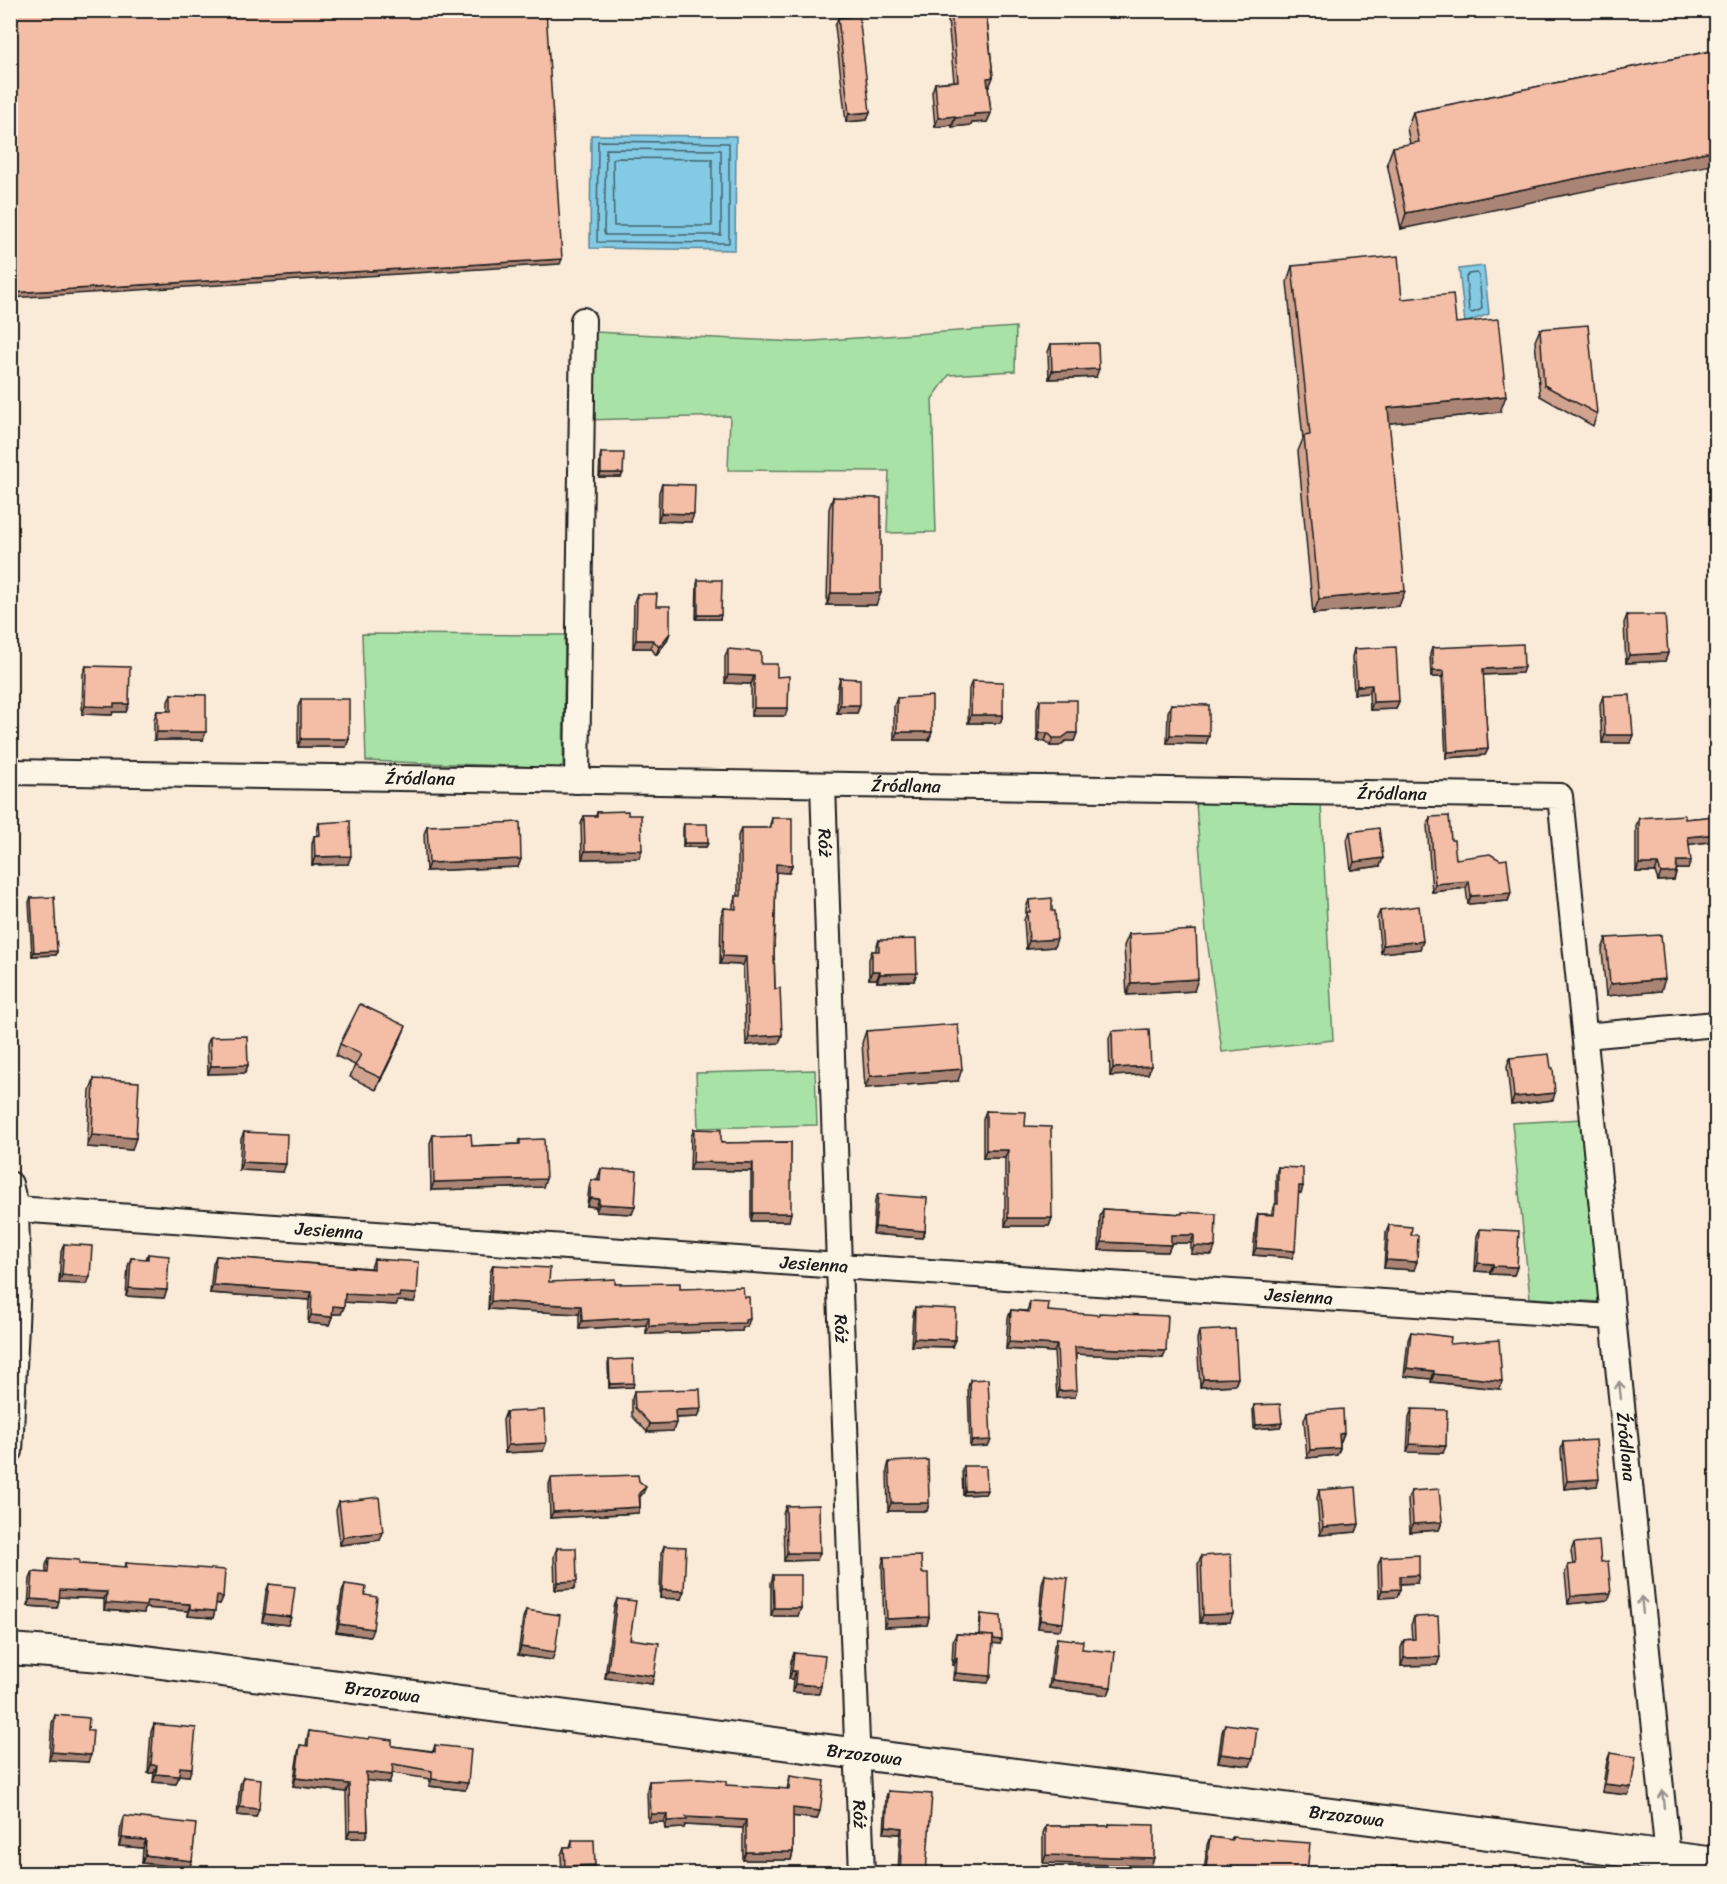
<svg xmlns="http://www.w3.org/2000/svg" width="1727" height="1884" viewBox="0 0 1727 1884" font-family="Sriracha,sans-serif">
<style>
.green{fill:#a9e2a7;stroke:#627f62;stroke-width:1.5}
.water{fill:#83cae4;stroke:#5a8494;stroke-width:1.5}
.lines{fill:none;stroke-linecap:round;stroke-linejoin:round}
.shore{stroke:#45626c;stroke-width:1.5}
.minor-casing{stroke:#1c1c1c;stroke-width:28}
.tertiary-casing{stroke:#1c1c1c;stroke-width:34}
.minor{stroke:#fcf5e5;stroke-width:24}
.tertiary{stroke:#fcf5e5;stroke-width:30}
.wall{fill:#d1a38f;stroke:#1c1c1c;stroke-width:1.5}
.shaded-wall{fill:#aa8474;stroke:#1c1c1c;stroke-width:1.5}
.building{fill:#f3bda6;stroke:#1c1c1c;stroke-width:1.5}
.oneway{stroke:#97938b}
.labels{text-anchor:middle;stroke-width:6;stroke-linejoin:round;paint-order:stroke}
.street-label{font-size:18px;fill:#1c1c1c;stroke:#fcf5e5}
</style>
<rect width="100%" height="100%" fill="#faead8"/>
<filter id="ink" filterUnits="userSpaceOnUse"><feTurbulence type="fractalNoise" baseFrequency=".0167" numOctaves="2"/><feDisplacementMap in="SourceGraphic" scale="12" xChannelSelector="R" yChannelSelector="G"/><feConvolveMatrix kernelMatrix="1 2 1 2 8 2 1 2 1" color-interpolation-filters="sRGB"/></filter>
<g filter="url(#ink)">
<g class="green">
<polygon points="1016,327 1015,371 949,375 932,399 936,532 887,533 889,471 728,470 730,416 585,420 595,332 798,342"/>
<polygon points="362,634 565,635 563,768 366,761"/>
<polygon points="1196,803 1321,804 1333,1040 1222,1052 1206,931"/>
<polygon points="815,1070 817,1125 698,1128 696,1073"/>
<polygon points="1583,1119 1601,1302 1530,1298 1512,1123"/>
</g>
<g class="water">
<polygon points="591,135 736,136 735,250 590,248"/>
<polygon points="1484,266 1489,314 1465,323 1459,269"/>
</g>
<g class="lines">
<g class="shore">
<polygon points="598,141 729,143 729,243 597,242"/>
<polygon points="606,149 721,150 721,235 605,235 604,232"/>
<polygon points="615,158 712,159 712,226 614,226 613,160"/>
<polygon points="1477,273 1479,276 1482,308 1480,310 1472,313 1469,311 1466,277 1468,274"/>
</g>
<defs>
<g id="minor">
<path id="s1" d="M 10,772 L 1560,796 L 1668,1857"/>
<polyline points="577,781 583,320"/>
<path id="s2" d="M 823,785 L 839,1266 L 862,1874"/>
<polyline points="1585,1036 1716,1024"/>
<polyline points="10,1184 16,1209 18,1282 10,1451"/>
<path id="s3" d="M 16,1209 L 839,1266 L 1612,1317"/>
</g>
<g id="tertiary">
<path id="s4" d="M 10,1649 L 115,1657 L 859,1754 L 1716,1863"/>
</g>
</defs>
<use href="#minor" class="minor-casing"/>
<use href="#tertiary" class="tertiary-casing"/>
<use href="#minor" class="minor"/>
<use href="#tertiary" class="tertiary"/>
</g>
<g class="wall">
<polygon points="947,10 986,10 993,77 989,87 988,87 991,113 987,122 972,123 971,125 952,127 952,125 935,127 932,92 935,83 954,81"/>
<polygon points="838,18 870,112 867,120 846,122 835,26"/>
<polygon points="1716,50 1401,229 1387,163 1393,147 1410,144 1407,128 1413,112"/>
<polygon points="1292,266 1402,299 1500,412 1389,423 1399,606 1313,614 1298,451 1303,439 1287,282"/>
<polygon points="1540,329 1597,414 1593,426 1540,396 1535,341"/>
<polygon points="1051,344 1096,377 1049,379 1048,352"/>
<polygon points="601,453 623,473 621,477 599,477 600,457"/>
<polygon points="662,484 691,522 658,521 659,492"/>
<polygon points="833,497 876,605 827,605 829,509"/>
<polygon points="698,580 720,619 696,619 697,584"/>
<polygon points="637,594 656,606 667,641 656,655 651,648 633,648 634,602"/>
<polygon points="1627,615 1668,653 1665,661 1626,663 1624,623"/>
<polygon points="1432,648 1522,673 1483,675 1488,749 1485,755 1446,758 1442,677 1431,677 1430,654"/>
<polygon points="728,649 761,664 788,708 785,716 751,716 751,684 725,683 725,657"/>
<polygon points="1354,649 1399,701 1396,709 1370,710 1369,693 1354,694 1352,657"/>
<polygon points="86,666 129,704 126,712 113,712 112,715 82,714 83,674"/>
<polygon points="840,678 860,705 857,713 837,713 838,686"/>
<polygon points="972,681 1003,715 1000,723 968,723 969,689"/>
<polygon points="171,694 203,740 154,740 154,719 157,711 168,711 168,702"/>
<polygon points="1603,696 1630,743 1602,743 1600,704"/>
<polygon points="897,698 932,732 929,740 894,740 894,706"/>
<polygon points="301,699 349,739 346,747 298,747 298,707"/>
<polygon points="1040,700 1077,733 1074,741 1066,741 1059,746 1050,746 1045,741 1037,741 1037,708"/>
<polygon points="1171,704 1209,736 1206,744 1167,743 1168,712"/>
<polygon points="597,812 628,815 639,858 582,859 581,824 584,816 596,816"/>
<polygon points="1716,816 1716,841 1689,844 1688,869 1677,869 1674,880 1658,881 1655,872 1636,872 1636,826 1639,818 1685,819"/>
<polygon points="1430,817 1451,840 1456,859 1511,893 1508,901 1468,904 1466,888 1432,892 1427,825"/>
<polygon points="772,818 792,865 789,873 776,872 774,953 775,989 782,1035 779,1043 746,1045 743,965 720,964 721,916 724,908 733,909 733,904 736,896 738,896 738,836 741,828 769,828"/>
<polygon points="319,823 348,864 312,865 312,844 314,836 317,836 317,831"/>
<polygon points="684,824 708,843 706,847 683,847 683,828"/>
<polygon points="427,826 521,859 518,867 426,871 424,834"/>
<polygon points="1350,832 1380,866 1351,870 1347,840"/>
<polygon points="31,898 57,951 56,955 32,956 29,902"/>
<polygon points="1029,900 1052,911 1054,947 1026,949 1024,920 1026,915 1026,908"/>
<polygon points="1380,911 1423,941 1420,949 1381,953 1377,918"/>
<polygon points="1129,934 1194,991 1127,995 1124,946"/>
<polygon points="1606,938 1661,991 1606,996 1602,950"/>
<polygon points="879,940 914,981 877,982 877,979 869,979 869,959 872,951 876,951 876,948"/>
<polygon points="866,1031 958,1081 865,1088 862,1043"/>
<polygon points="1112,1031 1151,1066 1148,1074 1110,1076 1109,1038"/>
<polygon points="210,1037 248,1065 245,1073 208,1074 207,1045"/>
<polygon points="401,1038 376,1090 350,1077 355,1065 336,1056 340,1044"/>
<polygon points="1510,1058 1553,1100 1511,1105 1507,1066"/>
<polygon points="94,1079 132,1150 87,1147 90,1091"/>
<polygon points="986,1111 1025,1126 1052,1218 1049,1226 1005,1226 1005,1158 983,1158 983,1119"/>
<polygon points="694,1129 721,1143 791,1142 789,1221 751,1221 751,1171 690,1170 691,1137"/>
<polygon points="244,1132 283,1172 239,1170 241,1139"/>
<polygon points="433,1135 472,1146 518,1144 520,1140 543,1187 431,1190 430,1143"/>
<polygon points="1278,1167 1303,1186 1301,1193 1298,1193 1292,1258 1253,1255 1256,1221 1258,1214 1272,1214 1272,1211 1276,1204 1276,1174"/>
<polygon points="601,1169 635,1206 632,1214 596,1212 596,1207 587,1206 589,1188 591,1180 598,1180 598,1177"/>
<polygon points="878,1194 925,1231 922,1238 873,1234 875,1201"/>
<polygon points="1103,1209 1181,1214 1212,1255 1191,1254 1191,1243 1171,1243 1168,1252 1099,1250 1100,1217"/>
<polygon points="1389,1225 1411,1235 1414,1270 1384,1268 1386,1233"/>
<polygon points="1480,1229 1517,1267 1514,1275 1490,1274 1490,1272 1475,1271 1477,1236"/>
<polygon points="64,1244 87,1284 59,1283 61,1252"/>
<polygon points="148,1254 167,1290 164,1298 126,1296 128,1266 131,1258 146,1259"/>
<polygon points="216,1256 371,1268 374,1259 414,1302 398,1301 396,1305 344,1302 344,1307 341,1314 333,1314 329,1325 308,1323 309,1300 210,1293 213,1264"/>
<polygon points="493,1265 549,1282 615,1284 680,1289 744,1297 747,1327 743,1327 742,1331 646,1334 646,1325 579,1329 579,1314 488,1309 490,1273"/>
<polygon points="1030,1302 1048,1311 1166,1351 1163,1358 1076,1354 1075,1397 1057,1398 1054,1352 1006,1349 1008,1318 1011,1310 1027,1311"/>
<polygon points="915,1307 952,1347 911,1346 913,1315"/>
<polygon points="1199,1331 1238,1378 1235,1385 1200,1387 1197,1339"/>
<polygon points="1411,1332 1450,1344 1500,1389 1431,1382 1432,1379 1404,1376 1408,1340"/>
<polygon points="609,1360 633,1387 609,1388 608,1364"/>
<polygon points="970,1380 988,1446 970,1447 968,1387"/>
<polygon points="634,1391 701,1409 698,1417 676,1418 673,1431 647,1432 632,1416 632,1399"/>
<polygon points="1254,1405 1282,1423 1280,1427 1254,1429 1253,1409"/>
<polygon points="1412,1409 1443,1453 1407,1452 1409,1417"/>
<polygon points="506,1412 546,1443 543,1451 505,1453 503,1420"/>
<polygon points="1307,1412 1344,1433 1341,1441 1340,1441 1340,1448 1337,1455 1307,1458 1304,1420"/>
<polygon points="1563,1442 1597,1486 1564,1489 1561,1450"/>
<polygon points="889,1462 929,1503 927,1511 888,1511 887,1470"/>
<polygon points="964,1466 987,1490 985,1494 963,1495 962,1470"/>
<polygon points="551,1478 639,1481 643,1493 640,1497 640,1507 638,1513 550,1518 549,1484"/>
<polygon points="1319,1490 1359,1524 1356,1532 1320,1535 1317,1498"/>
<polygon points="1411,1491 1442,1522 1439,1530 1410,1532 1408,1499"/>
<polygon points="339,1502 383,1532 380,1540 340,1545 336,1510"/>
<polygon points="786,1506 817,1560 784,1561 783,1514"/>
<polygon points="1574,1543 1601,1562 1611,1593 1608,1600 1568,1604 1565,1573 1568,1565 1573,1565 1571,1551"/>
<polygon points="664,1546 681,1599 660,1598 661,1554"/>
<polygon points="557,1548 574,1589 555,1590 554,1556"/>
<polygon points="1201,1556 1230,1622 1200,1623 1198,1564"/>
<polygon points="884,1557 922,1573 929,1617 927,1625 884,1627 882,1565"/>
<polygon points="1381,1557 1417,1583 1400,1584 1400,1589 1397,1597 1379,1598 1378,1565"/>
<polygon points="49,1558 79,1564 124,1567 126,1563 223,1597 220,1604 216,1603 213,1618 188,1616 188,1611 145,1608 144,1613 104,1610 104,1599 59,1597 57,1608 28,1606 30,1579 33,1572 46,1573 46,1565"/>
<polygon points="773,1575 801,1608 798,1616 771,1616 771,1583"/>
<polygon points="1045,1575 1060,1630 1038,1628 1042,1583"/>
<polygon points="269,1584 291,1617 288,1625 262,1622 266,1592"/>
<polygon points="345,1584 365,1595 370,1637 336,1632 342,1592"/>
<polygon points="617,1599 630,1639 652,1684 605,1678 614,1607"/>
<polygon points="526,1610 552,1660 518,1655 523,1618"/>
<polygon points="981,1614 1000,1644 993,1643 988,1683 953,1680 954,1665 952,1665 953,1641 956,1634 979,1635 980,1618"/>
<polygon points="1414,1617 1440,1657 1437,1665 1401,1666 1401,1648 1404,1640 1412,1639 1411,1625"/>
<polygon points="1057,1638 1082,1649 1111,1687 1108,1695 1049,1688 1054,1646"/>
<polygon points="794,1653 819,1694 792,1692 793,1679 789,1679 791,1661"/>
<polygon points="55,1715 88,1762 49,1760 52,1723"/>
<polygon points="154,1724 189,1776 179,1775 176,1784 153,1782 154,1773 148,1773 151,1732"/>
<polygon points="1225,1724 1253,1758 1250,1766 1218,1762 1222,1732"/>
<polygon points="309,1731 392,1746 433,1751 435,1745 465,1790 429,1786 430,1779 392,1773 389,1783 366,1780 368,1830 365,1838 347,1838 346,1792 293,1786 298,1753 300,1745 306,1746 307,1739"/>
<polygon points="1610,1753 1631,1787 1628,1795 1602,1792 1607,1761"/>
<polygon points="790,1776 817,1819 793,1816 793,1852 791,1860 743,1860 743,1828 685,1825 684,1828 665,1829 664,1822 648,1822 647,1789 649,1781 787,1789"/>
<polygon points="243,1777 256,1817 237,1815 240,1785"/>
<polygon points="888,1791 926,1872 925,1874 898,1874 900,1834 884,1833 886,1797"/>
<polygon points="124,1816 192,1861 189,1868 142,1863 143,1848 119,1846 121,1824"/>
<polygon points="1109,1824 1151,1866 1043,1863 1043,1833 1046,1826 1108,1826"/>
<polygon points="1210,1837 1231,1840 1232,1837 1307,1874 1204,1874 1207,1845"/>
<polygon points="572,1840 595,1865 592,1873 562,1874 561,1855 564,1847 570,1847"/>
</g>
<g class="shaded-wall">
<polygon points="993,77 989,87 984,87 987,78"/>
<polygon points="870,112 867,120 846,122 849,114"/>
<polygon points="991,113 987,122 972,123 971,125 952,127 955,118 974,114"/>
<polygon points="955,116 952,125 935,127 938,118"/>
<polygon points="1716,150 1716,164 1401,229 1406,213"/>
<polygon points="562,259 560,264 10,298 10,293"/>
<polygon points="1099,369 1096,377 1049,379 1052,371"/>
<polygon points="1506,396 1500,412 1382,424 1388,408"/>
<polygon points="601,473 623,473 621,477 599,477"/>
<polygon points="661,513 694,514 691,522 658,521"/>
<polygon points="1405,591 1399,606 1313,614 1319,599"/>
<polygon points="831,593 881,593 876,605 827,605"/>
<polygon points="698,615 721,615 720,619 696,619"/>
<polygon points="670,633 667,641 656,655 659,647"/>
<polygon points="636,640 653,640 651,648 633,648"/>
<polygon points="1668,653 1665,661 1626,663 1629,655"/>
<polygon points="1524,667 1522,673 1480,675 1483,669"/>
<polygon points="1433,671 1444,671 1442,677 1431,677"/>
<polygon points="728,675 754,676 751,684 725,683"/>
<polygon points="1372,685 1369,693 1354,694 1357,686"/>
<polygon points="1399,701 1396,709 1370,710 1373,702"/>
<polygon points="114,704 129,704 126,712 113,712 112,715 82,714 85,706"/>
<polygon points="840,705 860,705 857,713 837,713"/>
<polygon points="754,708 788,708 785,716 751,716"/>
<polygon points="971,715 1003,715 1000,723 968,723"/>
<polygon points="157,732 206,732 203,740 154,740"/>
<polygon points="897,732 932,732 929,740 894,740"/>
<polygon points="1039,733 1048,733 1045,741 1037,741"/>
<polygon points="1069,733 1077,733 1074,741 1066,741 1059,746 1050,746 1053,738"/>
<polygon points="1170,735 1209,736 1206,744 1167,743"/>
<polygon points="1605,735 1633,735 1630,743 1602,743"/>
<polygon points="301,739 349,739 346,747 298,747"/>
<polygon points="1488,749 1485,755 1446,758 1448,752"/>
<polygon points="1716,834 1716,841 1685,845 1688,837"/>
<polygon points="684,843 708,843 706,847 683,847"/>
<polygon points="642,850 639,858 582,859 585,851"/>
<polygon points="351,856 348,864 312,865 315,857"/>
<polygon points="1383,858 1380,866 1351,870 1354,862"/>
<polygon points="521,859 518,867 426,871 429,863"/>
<polygon points="1677,861 1691,861 1688,869 1674,869"/>
<polygon points="776,864 792,865 789,873 773,872"/>
<polygon points="1639,864 1658,864 1655,872 1636,872"/>
<polygon points="1676,872 1674,880 1658,881 1661,873"/>
<polygon points="1469,881 1466,888 1432,892 1435,884"/>
<polygon points="1511,893 1508,901 1468,904 1471,896"/>
<polygon points="1057,939 1054,947 1026,949 1029,941"/>
<polygon points="1423,941 1420,949 1381,953 1383,945"/>
<polygon points="57,951 56,955 32,956 34,952"/>
<polygon points="723,956 746,957 743,965 720,964"/>
<polygon points="872,971 880,971 877,979 869,979"/>
<polygon points="917,973 914,981 877,982 880,974"/>
<polygon points="1198,979 1194,991 1127,995 1131,983"/>
<polygon points="1665,979 1661,991 1606,996 1610,984"/>
<polygon points="406,1026 401,1038 376,1090 381,1078"/>
<polygon points="782,1035 779,1043 746,1045 749,1037"/>
<polygon points="248,1065 245,1073 208,1074 211,1066"/>
<polygon points="1151,1066 1148,1074 1110,1076 1113,1068"/>
<polygon points="962,1069 958,1081 865,1088 870,1076"/>
<polygon points="1555,1093 1553,1100 1511,1105 1514,1097"/>
<polygon points="92,1135 136,1138 132,1150 87,1147"/>
<polygon points="986,1150 1008,1150 1005,1158 983,1158"/>
<polygon points="242,1162 286,1164 283,1172 239,1170"/>
<polygon points="693,1162 753,1163 751,1171 690,1170"/>
<polygon points="546,1179 543,1187 431,1190 434,1182"/>
<polygon points="1299,1186 1303,1186 1301,1193 1296,1193"/>
<polygon points="590,1198 599,1199 596,1207 587,1206"/>
<polygon points="599,1204 635,1206 632,1214 596,1212"/>
<polygon points="753,1213 791,1213 789,1221 751,1221"/>
<polygon points="1008,1218 1052,1218 1049,1226 1005,1226"/>
<polygon points="875,1227 925,1231 922,1238 873,1234"/>
<polygon points="1171,1235 1194,1235 1191,1243 1168,1243"/>
<polygon points="1102,1242 1171,1245 1168,1252 1099,1250"/>
<polygon points="1194,1246 1215,1247 1212,1255 1191,1254"/>
<polygon points="1256,1248 1295,1251 1292,1258 1253,1255"/>
<polygon points="1386,1260 1417,1262 1414,1270 1384,1268"/>
<polygon points="1478,1263 1493,1264 1490,1272 1475,1271"/>
<polygon points="1493,1266 1517,1267 1514,1275 1490,1274"/>
<polygon points="62,1275 90,1277 87,1284 59,1283"/>
<polygon points="213,1285 312,1292 309,1300 210,1293"/>
<polygon points="129,1288 167,1290 164,1298 126,1296"/>
<polygon points="400,1293 417,1294 414,1302 398,1301 396,1305 342,1302 345,1294"/>
<polygon points="491,1301 581,1306 579,1314 488,1309"/>
<polygon points="333,1306 344,1307 341,1314 330,1314"/>
<polygon points="311,1315 332,1317 329,1325 308,1323"/>
<polygon points="649,1317 646,1325 579,1329 582,1321"/>
<polygon points="750,1319 747,1327 743,1327 742,1331 646,1334 649,1326"/>
<polygon points="914,1338 955,1340 952,1347 911,1346"/>
<polygon points="1009,1342 1057,1345 1054,1352 1006,1349"/>
<polygon points="1075,1347 1166,1351 1163,1358 1073,1354"/>
<polygon points="1407,1368 1434,1371 1432,1379 1404,1376"/>
<polygon points="1434,1374 1502,1381 1500,1389 1431,1382"/>
<polygon points="1238,1378 1235,1385 1200,1387 1203,1379"/>
<polygon points="634,1383 633,1387 609,1388 610,1384"/>
<polygon points="1077,1390 1075,1397 1057,1398 1059,1391"/>
<polygon points="701,1409 698,1417 673,1418 675,1410"/>
<polygon points="676,1423 673,1431 647,1432 650,1424"/>
<polygon points="1282,1423 1280,1427 1254,1429 1256,1425"/>
<polygon points="1344,1433 1341,1441 1336,1442 1339,1434"/>
<polygon points="991,1440 988,1446 970,1447 972,1441"/>
<polygon points="546,1443 543,1451 505,1453 508,1445"/>
<polygon points="1410,1444 1446,1446 1443,1453 1407,1452"/>
<polygon points="1340,1448 1337,1455 1307,1458 1310,1450"/>
<polygon points="1599,1479 1597,1486 1564,1489 1567,1481"/>
<polygon points="646,1487 643,1493 637,1499 639,1493"/>
<polygon points="987,1490 985,1494 963,1495 965,1491"/>
<polygon points="891,1503 929,1503 927,1511 888,1511"/>
<polygon points="640,1507 638,1513 550,1518 553,1512"/>
<polygon points="1442,1522 1439,1530 1410,1532 1413,1524"/>
<polygon points="1359,1524 1356,1532 1320,1535 1323,1527"/>
<polygon points="383,1532 380,1540 340,1545 343,1537"/>
<polygon points="787,1553 820,1553 817,1560 784,1561"/>
<polygon points="1419,1575 1417,1583 1397,1584 1400,1576"/>
<polygon points="577,1581 574,1589 555,1590 558,1582"/>
<polygon points="1400,1589 1397,1597 1379,1598 1382,1590"/>
<polygon points="60,1590 107,1592 104,1599 57,1597"/>
<polygon points="662,1590 684,1591 681,1599 660,1598"/>
<polygon points="1611,1593 1608,1600 1568,1604 1571,1596"/>
<polygon points="217,1596 223,1597 220,1604 214,1603"/>
<polygon points="31,1599 59,1601 57,1608 28,1606"/>
<polygon points="147,1601 190,1604 188,1611 145,1608 144,1613 104,1610 106,1603"/>
<polygon points="774,1608 801,1608 798,1616 771,1616"/>
<polygon points="190,1609 215,1611 213,1618 188,1616"/>
<polygon points="265,1614 291,1617 288,1625 262,1622"/>
<polygon points="1233,1614 1230,1622 1200,1623 1203,1615"/>
<polygon points="929,1617 927,1625 884,1627 887,1619"/>
<polygon points="1040,1620 1063,1623 1060,1630 1038,1628"/>
<polygon points="339,1624 373,1629 370,1637 336,1632"/>
<polygon points="980,1638 1002,1640 1000,1644 978,1642"/>
<polygon points="521,1647 555,1652 552,1660 518,1655"/>
<polygon points="1440,1657 1437,1665 1401,1666 1404,1658"/>
<polygon points="955,1658 957,1658 954,1665 952,1665"/>
<polygon points="608,1670 654,1676 652,1684 605,1678"/>
<polygon points="792,1671 796,1671 793,1679 789,1679"/>
<polygon points="956,1673 991,1676 988,1683 953,1680"/>
<polygon points="1052,1680 1111,1687 1108,1695 1049,1688"/>
<polygon points="795,1684 821,1686 819,1694 792,1692"/>
<polygon points="52,1752 91,1755 88,1762 49,1760"/>
<polygon points="1221,1754 1253,1758 1250,1766 1218,1762"/>
<polygon points="151,1765 157,1765 154,1773 148,1773"/>
<polygon points="180,1767 192,1768 189,1776 177,1775"/>
<polygon points="366,1772 392,1775 389,1783 363,1780"/>
<polygon points="156,1774 179,1776 176,1784 153,1782"/>
<polygon points="296,1778 349,1784 346,1792 293,1786"/>
<polygon points="432,1779 468,1783 465,1790 429,1786"/>
<polygon points="1605,1784 1631,1787 1628,1795 1602,1792"/>
<polygon points="240,1807 259,1809 256,1817 237,1815"/>
<polygon points="793,1808 820,1811 817,1819 790,1816"/>
<polygon points="651,1814 667,1814 664,1822 648,1822"/>
<polygon points="686,1817 746,1820 743,1828 685,1825 684,1828 665,1829 667,1821"/>
<polygon points="886,1826 902,1828 900,1834 884,1833"/>
<polygon points="350,1830 368,1830 365,1838 347,1838"/>
<polygon points="122,1838 146,1840 143,1848 119,1846"/>
<polygon points="746,1852 793,1852 791,1860 743,1860"/>
<polygon points="145,1855 192,1861 189,1868 142,1863"/>
<polygon points="1046,1855 1154,1858 1151,1866 1043,1863"/>
<polygon points="595,1865 592,1873 562,1874 565,1866"/>
<polygon points="1206,1868 1270,1874 1204,1874"/>
</g>
<g class="building">
<polygon points="10,10 546,10 562,259 10,293"/>
<polygon points="951,10 986,10 993,77 987,78 991,113 974,114 974,116 955,118 955,116 938,118 935,83 958,81"/>
<polygon points="859,15 870,112 849,114 838,18"/>
<polygon points="1716,50 1716,150 1406,213 1393,147 1419,142 1413,112"/>
<polygon points="1398,256 1402,299 1453,294 1456,323 1498,319 1506,396 1388,408 1405,591 1319,599 1304,436 1310,435 1292,266"/>
<polygon points="1588,325 1597,414 1544,385 1540,329"/>
<polygon points="1098,343 1099,369 1052,371 1051,344"/>
<polygon points="601,453 624,453 623,473 601,473"/>
<polygon points="662,484 695,485 694,514 661,513"/>
<polygon points="833,497 881,498 881,593 831,593"/>
<polygon points="698,580 722,580 721,615 698,615"/>
<polygon points="637,594 657,594 656,606 670,606 670,633 659,647 653,640 636,640"/>
<polygon points="1627,615 1665,615 1668,653 1629,655"/>
<polygon points="1523,644 1524,667 1483,669 1488,749 1448,752 1444,671 1433,671 1432,648"/>
<polygon points="1396,647 1399,701 1373,702 1372,685 1357,686 1354,649"/>
<polygon points="728,649 761,652 761,664 777,664 777,677 789,676 788,708 754,708 754,676 728,675"/>
<polygon points="86,666 130,667 129,704 114,704 114,707 85,706"/>
<polygon points="840,678 860,679 860,705 840,705"/>
<polygon points="972,681 1003,682 1003,715 971,715"/>
<polygon points="171,694 206,695 206,732 157,732 157,711 171,711"/>
<polygon points="1630,695 1633,735 1605,735 1603,696"/>
<polygon points="932,696 932,732 897,732 897,698"/>
<rect x="301" y="699" width="48" height="40"/>
<polygon points="1040,700 1077,700 1077,733 1069,733 1062,738 1053,738 1048,733 1039,733"/>
<polygon points="1171,704 1209,705 1209,736 1170,735"/>
<polygon points="628,811 628,815 641,815 642,850 585,851 584,816 597,816 597,812"/>
<polygon points="1685,815 1685,819 1716,816 1716,834 1688,837 1691,861 1677,861 1676,872 1661,873 1658,864 1639,864 1639,818"/>
<polygon points="1449,816 1451,840 1454,840 1456,859 1490,854 1500,860 1507,859 1511,893 1471,896 1469,881 1435,884 1430,817"/>
<polygon points="772,818 792,818 792,865 776,864 774,953 775,989 780,988 782,1035 749,1037 746,957 723,956 724,908 736,909 736,896 741,896 741,828 771,828"/>
<polygon points="350,821 351,856 315,857 314,836 320,835 319,823"/>
<polygon points="520,822 521,859 429,863 427,826"/>
<polygon points="684,824 707,824 708,843 684,843"/>
<polygon points="1379,828 1383,858 1354,862 1350,832"/>
<polygon points="54,897 57,951 34,952 31,898"/>
<polygon points="1052,898 1052,911 1055,911 1057,939 1029,941 1027,912 1030,912 1029,900"/>
<polygon points="1419,906 1423,941 1383,945 1380,911"/>
<polygon points="1196,930 1198,979 1131,983 1129,934"/>
<polygon points="1661,935 1665,979 1610,984 1606,938"/>
<polygon points="916,939 917,973 880,974 880,971 872,971 872,951 879,951 879,940"/>
<polygon points="360,1004 406,1026 381,1078 355,1066 361,1054 340,1044"/>
<polygon points="958,1024 962,1069 870,1076 866,1031"/>
<polygon points="1149,1029 1151,1066 1113,1068 1112,1031"/>
<polygon points="247,1036 248,1065 211,1066 210,1037"/>
<polygon points="1549,1054 1551,1068 1553,1068 1555,1093 1514,1097 1510,1058"/>
<polygon points="94,1079 139,1082 136,1138 92,1135"/>
<polygon points="986,1111 1026,1112 1025,1126 1051,1127 1052,1218 1008,1218 1008,1150 986,1150"/>
<polygon points="694,1129 721,1130 721,1143 791,1142 791,1213 753,1213 753,1163 693,1162"/>
<polygon points="244,1132 287,1134 286,1164 242,1162"/>
<polygon points="471,1134 472,1146 520,1144 520,1140 544,1139 546,1179 434,1182 433,1135"/>
<polygon points="1278,1167 1303,1168 1303,1186 1299,1186 1295,1251 1256,1248 1258,1214 1274,1215 1275,1204 1278,1204"/>
<polygon points="601,1169 637,1171 635,1206 599,1204 599,1199 590,1198 591,1180 600,1181"/>
<polygon points="878,1194 927,1198 925,1231 875,1227"/>
<polygon points="1103,1209 1182,1214 1182,1212 1216,1214 1215,1247 1194,1246 1194,1235 1171,1235 1171,1245 1102,1242"/>
<polygon points="1389,1225 1412,1227 1411,1235 1418,1235 1417,1262 1386,1260"/>
<polygon points="1480,1229 1519,1231 1517,1267 1493,1266 1493,1264 1478,1263"/>
<polygon points="64,1244 92,1246 90,1277 62,1275"/>
<polygon points="148,1254 169,1256 167,1290 129,1288 131,1258 148,1259"/>
<polygon points="216,1256 374,1269 374,1259 419,1262 417,1294 400,1293 399,1297 345,1294 344,1307 333,1306 332,1317 311,1315 312,1292 213,1285"/>
<polygon points="493,1265 550,1268 549,1282 615,1279 615,1284 680,1283 680,1289 743,1287 744,1297 749,1297 750,1319 745,1320 745,1323 649,1326 649,1317 582,1321 581,1306 491,1301"/>
<polygon points="1030,1302 1049,1303 1048,1311 1099,1315 1099,1313 1168,1316 1166,1351 1075,1347 1077,1390 1059,1391 1057,1345 1009,1342 1011,1310 1029,1312"/>
<polygon points="915,1307 956,1309 955,1340 914,1338"/>
<polygon points="1235,1329 1238,1378 1203,1379 1199,1331"/>
<polygon points="1411,1332 1451,1337 1450,1344 1499,1340 1502,1381 1434,1374 1434,1371 1407,1368"/>
<polygon points="633,1359 634,1383 610,1384 609,1360"/>
<polygon points="988,1379 991,1440 972,1441 970,1380"/>
<polygon points="700,1389 701,1409 675,1410 676,1423 650,1424 635,1408 634,1391"/>
<polygon points="1280,1404 1282,1423 1256,1425 1254,1405"/>
<polygon points="1343,1409 1344,1433 1339,1434 1340,1448 1310,1450 1307,1412"/>
<polygon points="1412,1409 1447,1410 1446,1446 1410,1444"/>
<polygon points="544,1410 546,1443 508,1445 506,1412"/>
<polygon points="1596,1440 1599,1479 1567,1481 1563,1442"/>
<polygon points="928,1460 929,1503 891,1503 889,1462"/>
<polygon points="964,1466 986,1466 987,1490 965,1491"/>
<polygon points="638,1475 639,1481 646,1487 639,1493 640,1507 553,1512 551,1478"/>
<polygon points="1356,1487 1359,1524 1323,1527 1319,1490"/>
<polygon points="1439,1489 1442,1522 1413,1524 1411,1491"/>
<polygon points="379,1497 383,1532 343,1537 339,1502"/>
<polygon points="819,1505 820,1553 787,1553 786,1506"/>
<polygon points="1599,1541 1601,1562 1608,1561 1611,1593 1571,1596 1568,1565 1576,1564 1574,1543"/>
<polygon points="664,1546 686,1547 684,1591 662,1590"/>
<polygon points="557,1548 576,1548 577,1581 558,1582"/>
<polygon points="1231,1554 1233,1614 1203,1615 1201,1556"/>
<polygon points="1419,1555 1419,1575 1400,1576 1400,1589 1382,1590 1381,1557"/>
<polygon points="921,1556 922,1573 928,1573 929,1617 887,1619 884,1557"/>
<polygon points="49,1558 79,1560 79,1564 126,1567 126,1563 225,1570 223,1597 217,1596 215,1611 190,1609 190,1604 147,1601 146,1606 106,1603 107,1592 60,1590 59,1601 31,1599 33,1572 48,1573"/>
<polygon points="773,1575 801,1575 801,1608 774,1608"/>
<polygon points="1045,1575 1068,1578 1063,1623 1040,1620"/>
<polygon points="269,1584 295,1587 291,1617 265,1614"/>
<polygon points="345,1584 366,1587 365,1595 377,1597 373,1629 339,1624"/>
<polygon points="617,1599 636,1601 630,1639 659,1643 654,1676 608,1670"/>
<polygon points="526,1610 560,1615 555,1652 521,1647"/>
<polygon points="981,1614 1001,1616 1002,1640 993,1639 993,1636 980,1635"/>
<polygon points="1438,1616 1440,1657 1404,1658 1404,1640 1415,1639 1414,1617"/>
<polygon points="956,1634 993,1636 991,1676 956,1673 957,1658 955,1658"/>
<polygon points="1057,1638 1083,1641 1082,1649 1115,1652 1111,1687 1052,1680"/>
<polygon points="794,1653 825,1656 821,1686 795,1684 796,1671 792,1671"/>
<polygon points="55,1715 89,1718 88,1730 93,1730 91,1755 52,1752"/>
<polygon points="154,1724 196,1728 192,1768 180,1767 179,1776 156,1774 157,1765 151,1765"/>
<polygon points="1225,1724 1257,1728 1253,1758 1221,1754"/>
<polygon points="309,1731 369,1739 370,1737 392,1740 392,1746 435,1752 435,1745 471,1749 468,1783 432,1779 432,1771 393,1764 392,1775 366,1772 368,1830 350,1830 349,1784 296,1778 300,1745 308,1746"/>
<polygon points="1610,1753 1636,1757 1631,1787 1605,1784"/>
<polygon points="790,1776 824,1781 820,1811 793,1808 793,1852 746,1852 746,1820 686,1817 687,1820 667,1821 667,1814 651,1814 649,1781 699,1779 726,1781 726,1785 789,1789"/>
<polygon points="243,1777 261,1779 259,1809 240,1807"/>
<polygon points="888,1791 932,1794 926,1872 920,1871 920,1874 900,1874 902,1828 886,1826"/>
<polygon points="124,1816 196,1824 192,1861 145,1855 146,1840 122,1838"/>
<polygon points="1109,1824 1154,1825 1154,1858 1046,1855 1046,1826 1109,1826"/>
<polygon points="1210,1837 1232,1840 1232,1837 1310,1843 1307,1874 1270,1874 1206,1868"/>
<polygon points="572,1840 594,1840 595,1865 565,1866 564,1847 572,1847"/>
<polygon points="1392,1866 1423,1869 1422,1874 1392,1874"/>
</g>
<defs><path id="oneway-shaft" d="M-6 0H5M1.5-3L5.5 0L1.5 3" fill="none" stroke-width="1.6" stroke-linecap="round" stroke-linejoin="round" transform="scale(1.5)"/></defs>
<g class="oneway">
<use href="#oneway-shaft" transform="translate(1620 1390) rotate(-96)"/>
<use href="#oneway-shaft" transform="translate(1642 1605) rotate(-96)"/>
<use href="#oneway-shaft" transform="translate(1663 1799) rotate(-96)"/>
</g>
</g>
<g class="labels">
<g class="street-label">
<text dy="6" stroke="none"><textPath href="#s1" startOffset="410">Źródlana</textPath></text>
<text dy="6" stroke="none"><textPath href="#s1" startOffset="896">Źródlana</textPath></text>
<text dy="6" stroke="none"><textPath href="#s1" startOffset="1382">Źródlana</textPath></text>
<text dy="6" stroke="none"><textPath href="#s2" startOffset="58">Róż</textPath></text>
<text dy="6" stroke="none"><textPath href="#s3" startOffset="314">Jesienna</textPath></text>
<text dy="6" stroke="none"><textPath href="#s3" startOffset="800">Jesienna</textPath></text>
<text dy="6" stroke="none"><textPath href="#s3" startOffset="1286">Jesienna</textPath></text>
<text dy="6" stroke="none"><textPath href="#s2" startOffset="544">Róż</textPath></text>
<text dy="6" stroke="none"><textPath href="#s1" startOffset="2204">Źródlana</textPath></text>
<text dy="6" stroke="none"><textPath href="#s4" startOffset="375">Brzozowa</textPath></text>
<text dy="6" stroke="none"><textPath href="#s4" startOffset="861">Brzozowa</textPath></text>
<text dy="6" stroke="none"><textPath href="#s2" startOffset="1030">Róż</textPath></text>
<text dy="6" stroke="none"><textPath href="#s4" startOffset="1347">Brzozowa</textPath></text>
</g>
</g>
<rect width="1727" height="1884" fill="none" stroke="#fcf5e5" stroke-width="36"/>
<rect x="18" y="18" width="1691" height="1848" fill="none" stroke="#1c1c1c" stroke-width="2" filter="url(#ink)"/>
</svg>
